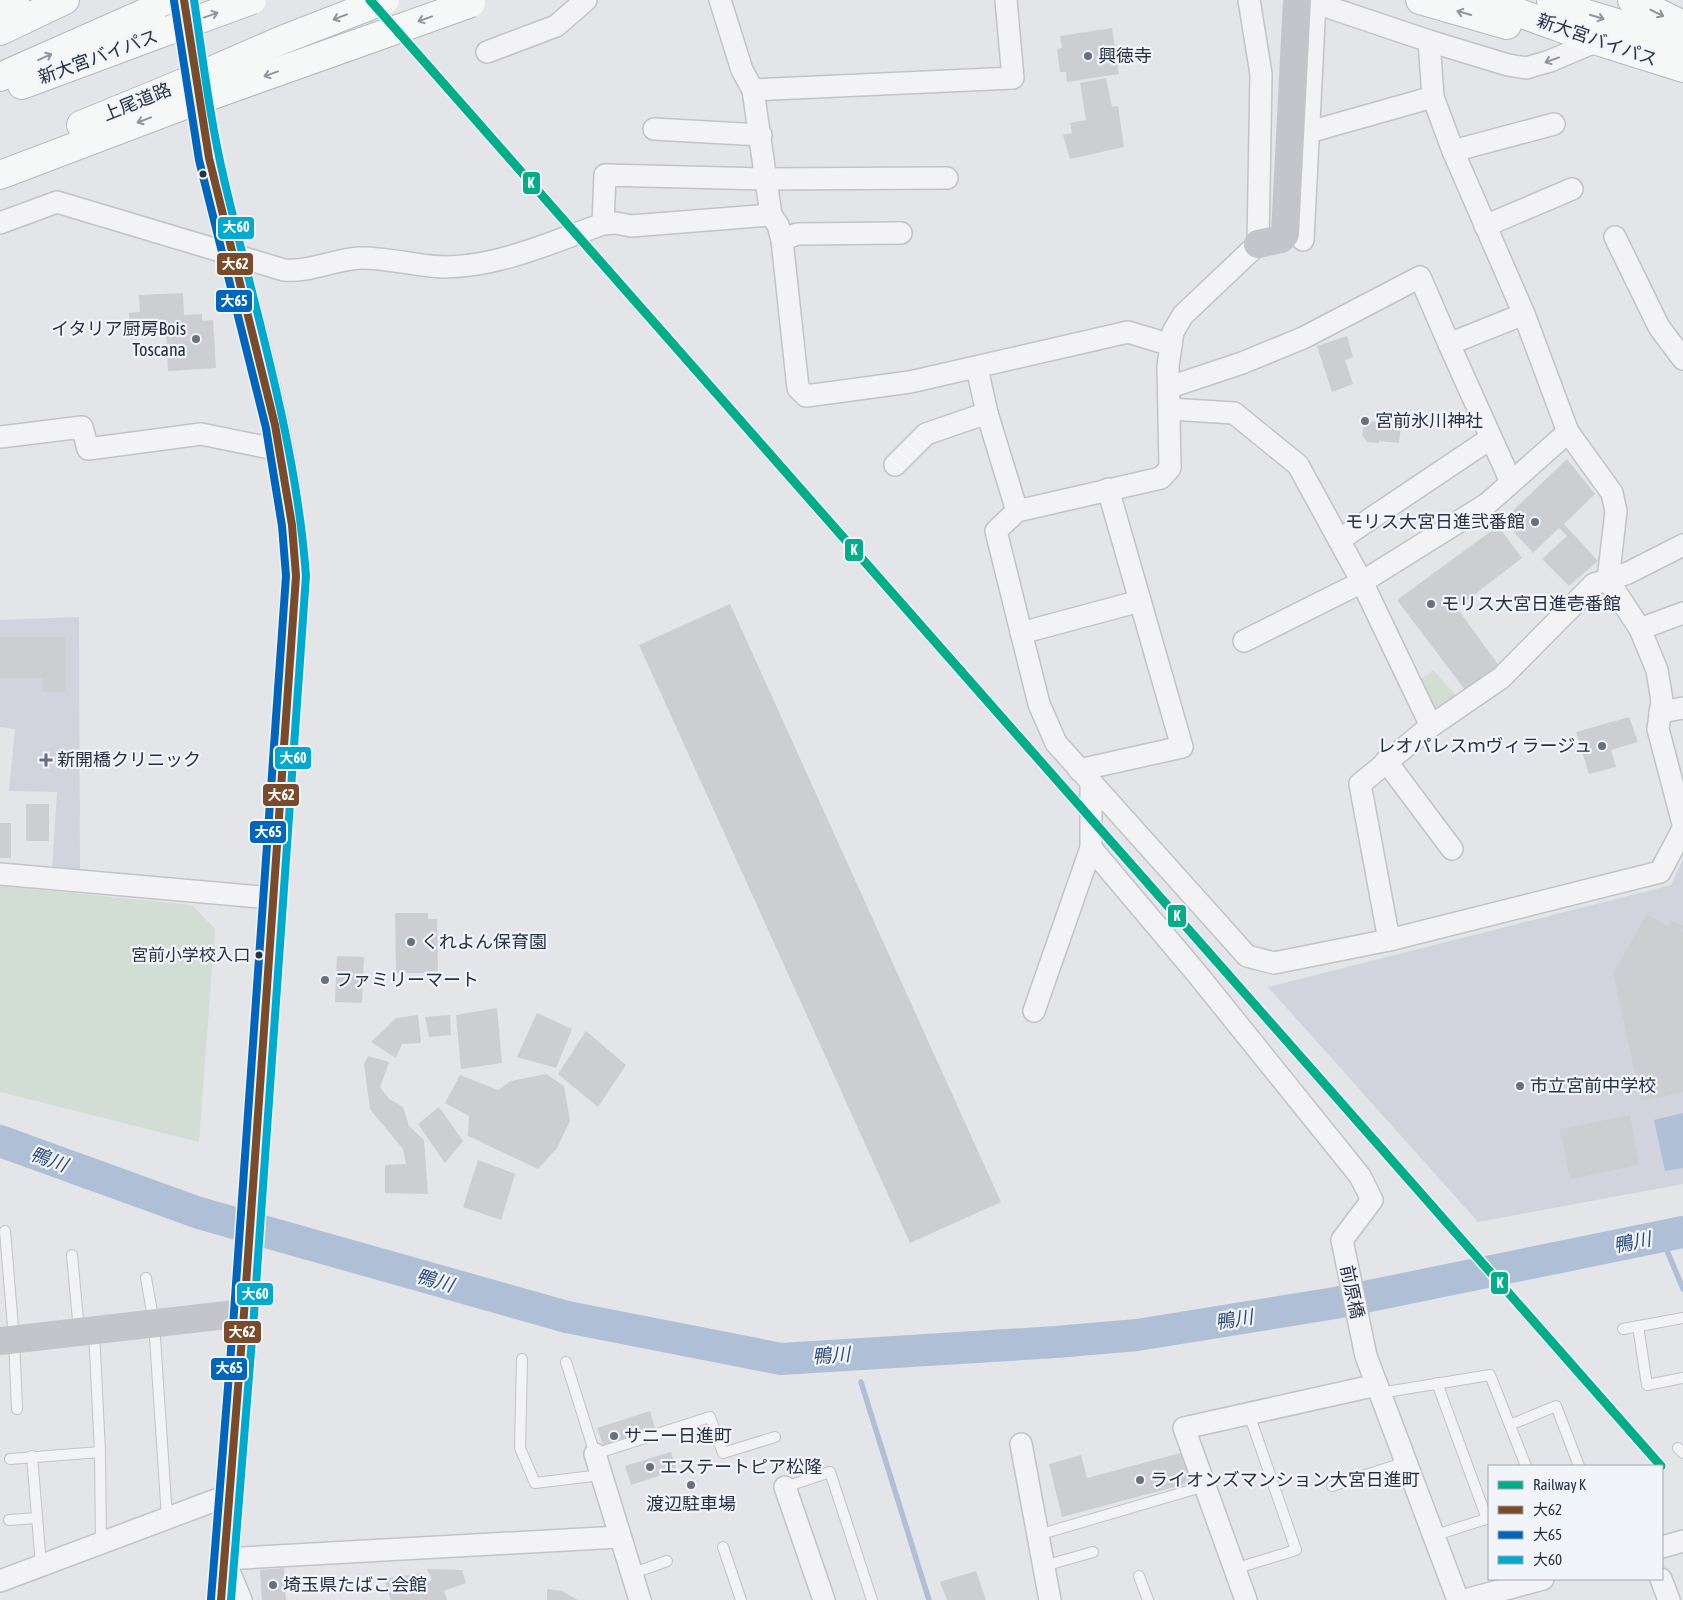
<svg xmlns="http://www.w3.org/2000/svg" width="1683" height="1600" viewBox="0 0 1683 1600" font-family="'Asap Condensed','Noto Sans JP',sans-serif">
<style>
.built{fill:#d1d4dc}
.green{fill:#d2ddd3}
.water{fill:#afc0d6}
.lines{fill:none;stroke-linecap:round;stroke-linejoin:round}
.stream{stroke:#afc0d6;stroke-width:5.5}
.river{stroke:#afc0d6;stroke-width:32}
.building{fill:#ccced2}
.secondary-tunnel{stroke:#bec1c8;stroke-width:28;stroke-dasharray:28 14;stroke-linecap:butt}
.lane-casing{stroke:#c1c3c7;stroke-width:12}
.street-casing{stroke:#c1c3c7;stroke-width:24}
.highway-casing{stroke:#b5b8be;stroke-width:30}
.lane{stroke:#f3f3f5;stroke-width:10}
.street{stroke:#f3f3f5;stroke-width:21}
.secondary{stroke:#c3c5ca;stroke-width:28}
.highway{stroke:#f6f7f7;stroke-width:28}
.highway-bridge-casing{stroke:#b5b8be;stroke-width:30;stroke-linecap:butt}
.highway-bridge{stroke:#f6f7f7;stroke-width:28}
.bus-1-casing{stroke:#f1f4f8;stroke-width:11}
.bus-2-casing{stroke:#f1f4f8;stroke-width:11}
.bus-3-casing{stroke:#f1f4f8;stroke-width:11}
.bus-1{stroke:#7a4b2a;stroke-width:8}
.bus-2{stroke:#0065bd;stroke-width:8}
.bus-3{stroke:#00a9ce;stroke-width:8}
.rail-1-casing{stroke:#f1f4f8;stroke-width:12}
.rail-1{stroke:#02ad89;stroke-width:9}
.oneway{stroke:#8f949e}
.oneway2{stroke:#8e929d}
.poi-dot{fill:#696f7e;stroke:#f1f4f8;stroke-width:2}
.bus-dot{fill:#283045;stroke:#f1f4f8;stroke-width:2}
.labels{text-anchor:middle;stroke-width:4.5;stroke-linejoin:round;paint-order:stroke}
.bus-label{font-size:17px;fill:#283045;stroke:#f1f4f8;text-anchor:end}
.street-label{font-size:18px;fill:#283045;stroke:#f1f4f8}
.poi-label{font-size:18px;fill:#283045;stroke:#f1f4f8;text-anchor:start}
.water-label{font-size:19px;font-style:italic;fill:#2e4c7d;stroke:#f1f4f8}
.line-badge{stroke:#f1f4f8;stroke-width:2}
.badge-label{font-size:14px;text-anchor:middle;font-weight:bold;fill:#fff}
</style>
<rect width="100%" height="100%" fill="#e3e5e9"/>
<g class="built">
<polygon points="79,617 80,874 52,872 57,792 9,791 15,729 0,727 0,620"/>
<polygon points="1683,859 1683,1184 1478,1222 1268,987 1671,885"/>
</g>
<g class="green">
<polygon points="1433,670 1459,699 1433,716 1418,682"/>
<polygon points="0,886 192,905 215,929 199,1142 0,1092"/>
</g>
<polygon class="water" points="1683,1113 1683,1168 1665,1171 1654,1120"/>
<g class="lines">
<g class="stream">
<polyline points="1661,1236 1683,1289"/>
<polyline points="861,1382 929,1600"/>
</g>
<polyline class="river" points="0,1141 199,1213 567,1317 781,1359 1056,1342 1137,1335 1335,1303 1683,1232"/>
</g>
<g class="building">
<polygon points="1112,28 1119,74 1067,82 1066,72 1060,72 1057,50 1062,47 1060,36"/>
<polygon points="1106,78 1112,107 1118,106 1124,147 1070,159 1063,135 1072,133 1070,123 1086,120 1080,83"/>
<polygon points="183,293 184,315 202,314 202,321 213,320 216,368 168,371 166,331 138,333 137,329 130,329 129,313 140,312 139,295"/>
<polygon points="1347,336 1353,357 1345,360 1353,384 1332,392 1317,346"/>
<polygon points="1369,421 1382,423 1382,426 1401,427 1399,443 1379,441 1379,443 1367,442 1362,435 1364,425"/>
<polygon points="1567,459 1595,494 1564,524 1598,561 1569,586 1542,559 1567,536 1559,528 1533,553 1503,520"/>
<polygon points="1498,526 1522,558 1457,608 1500,667 1465,690 1397,600"/>
<polygon points="730,604 1001,1202 910,1243 639,645"/>
<polygon points="0,637 66,637 66,692 43,692 43,678 0,678"/>
<polygon points="1629,717 1638,742 1611,750 1616,767 1589,774 1576,732"/>
<rect x="26" y="804" width="23" height="37"/>
<rect x="0" y="823" width="11" height="35"/>
<polygon points="395,913 428,913 428,919 437,919 438,973 396,973"/>
<polygon points="1647,914 1669,927 1670,920 1683,926 1681,932 1683,932 1683,1092 1641,1101 1613,973"/>
<polygon points="337,956 364,957 362,1003 335,1002"/>
<polygon points="497,1008 502,1063 461,1069 456,1015"/>
<polygon points="537,1013 572,1029 556,1068 517,1057"/>
<polygon points="418,1015 421,1043 402,1044 396,1058 371,1042 396,1018"/>
<polygon points="450,1015 451,1035 429,1037 425,1017"/>
<polygon points="586,1031 626,1065 598,1107 558,1074"/>
<polygon points="368,1056 389,1062 380,1087 389,1099 403,1107 409,1126 424,1140 428,1194 385,1193 385,1165 406,1164 403,1149 370,1109 364,1064"/>
<polygon points="546,1074 564,1086 570,1121 557,1148 538,1169 468,1136 469,1116 445,1103 460,1075 498,1090 511,1081"/>
<polygon points="439,1107 463,1141 445,1163 418,1124"/>
<polygon points="1630,1115 1639,1165 1570,1179 1560,1129"/>
<polygon points="478,1160 515,1174 501,1220 463,1207"/>
<polygon points="650,1411 655,1428 603,1445 597,1428"/>
<polygon points="671,1452 676,1468 667,1471 668,1473 631,1485 625,1466"/>
<polygon points="1184,1452 1193,1482 1062,1517 1049,1464 1081,1455 1087,1478"/>
<polygon points="284,1568 286,1600 262,1600 260,1570"/>
<polygon points="427,1569 462,1570 466,1583 444,1591 447,1600 391,1600 384,1579 421,1573 425,1584 432,1580"/>
<polygon points="976,1571 986,1600 947,1600 940,1582"/>
<polygon points="547,1589 562,1591 578,1600 547,1600"/>
</g>
<g class="lines">
<polyline class="secondary-tunnel" points="184,1 199,100"/>
<defs>
<g id="lane">
<polyline points="5,1231 14,1339 17,1409"/>
<polyline points="72,1255 79,1331"/>
<polyline points="146,1278 154,1323 167,1518"/>
<polyline points="1638,1326 1647,1385 1683,1378"/>
<polyline points="1623,1329 1683,1318"/>
<polyline points="94,1331 100,1452 101,1543"/>
<polyline points="522,1359 520,1448 535,1483 601,1475"/>
<polyline points="566,1362 595,1454 710,1417 723,1453 775,1437"/>
<polyline points="1437,1383 1487,1519"/>
<polyline points="1380,1393 1490,1375 1526,1466"/>
<polyline points="1510,1425 1556,1406 1579,1466"/>
<polyline points="1678,1448 1683,1453"/>
<polyline points="32,1456 41,1565"/>
<polyline points="10,1459 100,1452"/>
<polyline points="1332,1486 1406,1462"/>
<polyline points="785,1487 830,1472 872,1600"/>
<polyline points="9,1520 37,1518"/>
<polyline points="1038,1535 1205,1486"/>
<polyline points="1433,1536 1489,1518"/>
<polyline points="723,1547 741,1600"/>
<polyline points="1044,1566 1093,1552"/>
<polyline points="1234,1569 1296,1550 1249,1414"/>
<polyline points="631,1574 667,1561"/>
<polyline points="1139,1576 1148,1600"/>
</g>
<g id="street">
<polyline points="720,0 742,70 753,90 771,215 778,225 782,240 798,388 806,396 910,382 1128,332 1171,345"/>
<polyline points="1249,0 1261,74 1258,244 1183,315 1173,332 1168,366 1170,468 1161,478 1017,511 996,531 1039,704 1056,743 1247,956 1274,963 1389,940 1660,872 1683,829"/>
<polyline points="1307,0 1429,41 1508,65 1526,68 1550,61 1597,41"/>
<polyline points="487,52 556,26 586,0"/>
<polyline points="753,90 1013,78 1006,0"/>
<polyline points="654,129 761,135"/>
<polyline points="1309,132 1433,97"/>
<polyline points="1453,151 1554,124"/>
<path d="M 0,223 L 57,202 L 284,270 C 310,272 333,260 359,258 C 388,257 417,267 446,267 C 501,266 552,242 603,224 L 616,223 L 631,226 L 771,215"/>
<polyline points="603,224 605,175 765,179 947,178"/>
<polyline points="1485,226 1572,189"/>
<polyline points="1615,237 1659,327 1683,359"/>
<polyline points="782,240 797,234 901,233"/>
<polyline points="1303,240 1315,2"/>
<polyline points="1449,344 1511,482"/>
<polyline points="977,368 987,413 1017,511"/>
<polyline points="1170,387 1242,363 1303,338 1420,277 1449,344 1524,314"/>
<polyline points="1170,409 1234,413 1298,465 1362,582 1431,726"/>
<polyline points="0,437 82,427 88,449 201,434 280,450"/>
<polyline points="895,465 926,434 987,413"/>
<polyline points="1339,540 1491,438"/>
<polyline points="1683,545 1628,573 1608,580 1640,629 1657,670 1662,701 1658,729 1683,824"/>
<polyline points="1640,629 1683,613"/>
<polyline points="1021,633 1140,601"/>
<polyline points="1244,641 1362,582 1487,504 1568,432"/>
<polyline points="1660,712 1683,708"/>
<polyline points="1386,761 1452,849"/>
<polyline points="1079,770 1182,747 1108,489"/>
<polyline points="1091,784 1091,848 1198,975 1360,1176 1372,1200 1342,1240 1366,1356 1458,1600"/>
<polyline points="0,874 272,898"/>
<polyline points="1389,940 1360,784 1431,726 1501,678 1594,584 1608,580 1616,511 1612,493 1568,432 1524,314 1453,151 1433,97 1429,41"/>
<polyline points="1034,1011 1091,848"/>
<polyline points="1021,1444 1050,1600"/>
<polyline points="595,1454 640,1600"/>
<polyline points="785,1487 824,1600"/>
<polyline points="1662,1547 1683,1541"/>
<polyline points="1661,1579 1669,1600"/>
<polyline points="0,1581 229,1495"/>
<polyline points="241,1600 224,1559 619,1537"/>
<polyline points="1246,1600 1184,1428 1377,1385"/>
<polyline points="1465,1600 1543,1579"/>
</g>
<g id="highway">
<polyline points="1420,0 1507,25"/>
<polyline points="1483,0 1597,41 1683,68"/>
<polyline points="1551,0 1577,11 1683,43"/>
<polyline points="1632,0 1683,25"/>
<polyline points="0,7 15,0"/>
<polyline points="0,31 65,0"/>
<polyline points="0,77 174,0"/>
<polyline points="22,85 170,30"/>
<polyline points="81,125 183,83"/>
<polyline points="0,175 190,103"/>
</g>
</defs>
<use href="#lane" class="lane-casing"/>
<use href="#street" class="street-casing"/>
<use href="#highway" class="highway-casing"/>
<use href="#lane" class="lane"/>
<use href="#street" class="street"/>
<g class="secondary">
<path d="M 203,127 C 233,276 289,423 296,576 L 253,1166 L 244,1313 L 221,1600"/>
<polyline points="1258,244 1281,239 1285,234 1297,0"/>
<polyline points="0,1341 244,1313"/>
</g>
<use href="#highway" class="highway"/>
<defs>
<g id="highway-bridge">
<polyline points="170,30 252,0"/>
<polyline points="183,83 282,40 385,0"/>
<polyline points="190,103 471,3"/>
</g>
</defs>
<use href="#highway-bridge" class="highway-bridge-casing"/>
<use href="#highway-bridge" class="highway-bridge"/>
<defs>
<polyline id="bus-1" points="184,0 209,158 275,425 292,525 296,576 244,1313 221,1600"/>
<polyline id="bus-2" points="174,1 199,160 266,428 282,526 286,576 234,1312 211,1599"/>
<path id="bus-3" d="M 194,0 C 203,60 210,120 224,179 C 255,311 296,440 306,576 L 254,1314 L 231,1600"/>
</defs>
<use href="#bus-1" class="bus-1-casing"/>
<use href="#bus-2" class="bus-2-casing"/>
<use href="#bus-3" class="bus-3-casing"/>
<use href="#bus-1" class="bus-1"/>
<use href="#bus-2" class="bus-2"/>
<use href="#bus-3" class="bus-3"/>
<defs>
<polyline id="rail-1" points="370,0 1661,1466"/>
</defs>
<use href="#rail-1" class="rail-1-casing"/>
<use href="#rail-1" class="rail-1"/>
</g>
<defs><path id="oneway-shaft" d="M-6 0H5M1.5-3L5.5 0L1.5 3" fill="none" stroke-width="1.6" stroke-linecap="round" stroke-linejoin="round" transform="scale(1.25)"/></defs>
<g class="oneway">
<use href="#oneway-shaft" transform="translate(1464 13) rotate(-164)"/>
<use href="#oneway-shaft" transform="translate(1657 13) rotate(26)"/>
<use href="#oneway-shaft" transform="translate(211 15) rotate(-20)"/>
<use href="#oneway-shaft" transform="translate(340 17) rotate(159)"/>
<use href="#oneway-shaft" transform="translate(1597 17) rotate(17)"/>
<use href="#oneway-shaft" transform="translate(425 19) rotate(160)"/>
<use href="#oneway-shaft" transform="translate(45 57) rotate(-24)"/>
<use href="#oneway-shaft" transform="translate(271 74) rotate(160)"/>
<use href="#oneway-shaft" transform="translate(144 120) rotate(159)"/>
</g>
<use class="oneway2" href="#oneway-shaft" transform="translate(1552 60) rotate(160)"/>
<g class="poi-dot">
<circle cx="1088" cy="56" r="5"/>
<circle cx="196" cy="339" r="5"/>
<circle cx="1365" cy="421" r="5"/>
<circle cx="1535" cy="522" r="5"/>
<circle cx="1431" cy="604" r="5"/>
<circle cx="1602" cy="746" r="5"/>
<path d="M43.5 752.5h5v5h5v5h-5v5h-5v-5h-5v-5h5z"/>
<circle cx="411" cy="942" r="5"/>
<circle cx="325" cy="980" r="5"/>
<circle cx="1520" cy="1086" r="5"/>
<circle cx="614" cy="1436" r="5"/>
<circle cx="650" cy="1467" r="5"/>
<circle cx="1140" cy="1480" r="5"/>
<circle cx="691" cy="1485" r="5"/>
<circle cx="273" cy="1585" r="5"/>
</g>
<g class="bus-dot">
<circle cx="203" cy="174" r="4.5"/>
<circle cx="259" cy="955" r="4.5"/>
</g>
<g class="labels">
<g class="bus-label">
<text x="250" y="961">宮前小学校入口</text>
</g>
<g class="street-label">
<text transform="translate(1597 40) rotate(19)" y="6">新大宮バイパス</text>
<text transform="translate(98 57) rotate(-20)" y="6">新大宮バイパス</text>
<text transform="translate(137 102) rotate(-22)" y="6">上尾道路</text>
<text transform="translate(1352 1292) rotate(78)" y="6">前原橋</text>
</g>
<g class="poi-label">
<text x="1098" y="62">興徳寺</text>
<text x="186" y="335" text-anchor="end">イタリア厨房Bois<tspan x="186" dy="21">Toscana</tspan></text>
<text x="1375" y="427">宮前氷川神社</text>
<text x="1525" y="528" text-anchor="end">モリス大宮日進弐番館</text>
<text x="1441" y="610">モリス大宮日進壱番館</text>
<text x="1592" y="752" text-anchor="end">レオパレスｍヴィラージュ</text>
<text x="57" y="766">新開橋クリニック</text>
<text x="421" y="948">くれよん保育園</text>
<text x="335" y="986">ファミリーマート</text>
<text x="1530" y="1092">市立宮前中学校</text>
<text x="624" y="1442">サニー日進町</text>
<text x="660" y="1473">エステートピア松隆</text>
<text x="1150" y="1486">ライオンズマンション大宮日進町</text>
<text x="691" y="1510" text-anchor="middle">渡辺駐車場</text>
<text x="283" y="1591">埼玉県たばこ会館</text>
</g>
<g class="water-label">
<text transform="translate(49 1159) rotate(20)" y="7">鴨川</text>
<text transform="translate(1632 1242) rotate(-11)" y="7">鴨川</text>
<text transform="translate(435 1280) rotate(16)" y="7">鴨川</text>
<text transform="translate(1234 1319) rotate(-9)" y="7">鴨川</text>
<text transform="translate(831 1355) rotate(-4)" y="7">鴨川</text>
</g>
</g>
<g class="line-badge">
<rect x="522" y="171" width="19" height="24" rx="5" fill="#02ad89"/>
<rect x="217" y="216" width="38" height="24" rx="5" fill="#00a9ce"/>
<rect x="216" y="252" width="38" height="24" rx="5" fill="#7a4b2a"/>
<rect x="215" y="289" width="38" height="24" rx="5" fill="#0065bd"/>
<rect x="844" y="538" width="20" height="24" rx="5" fill="#02ad89"/>
<rect x="274" y="746" width="38" height="24" rx="5" fill="#00a9ce"/>
<rect x="262" y="783" width="38" height="24" rx="5" fill="#7a4b2a"/>
<rect x="249" y="820" width="38" height="24" rx="5" fill="#0065bd"/>
<rect x="1167" y="904" width="20" height="24" rx="5" fill="#02ad89"/>
<rect x="1490" y="1271" width="19" height="24" rx="5" fill="#02ad89"/>
<rect x="236" y="1282" width="38" height="24" rx="5" fill="#00a9ce"/>
<rect x="223" y="1320" width="39" height="24" rx="5" fill="#7a4b2a"/>
<rect x="210" y="1357" width="38" height="24" rx="5" fill="#0065bd"/>
</g>
<g class="badge-label">
<text x="531" y="188">K</text>
<text x="236" y="232">大60</text>
<text x="235" y="269">大62</text>
<text x="234" y="306">大65</text>
<text x="854" y="555">K</text>
<text x="293" y="763">大60</text>
<text x="281" y="800">大62</text>
<text x="268" y="837">大65</text>
<text x="1177" y="921">K</text>
<text x="1500" y="1288">K</text>
<text x="255" y="1299">大60</text>
<text x="242" y="1337">大62</text>
<text x="229" y="1373">大65</text>
</g>
<rect x="1488" y="1465" width="175" height="115" fill="#f1f4f8" stroke="#a1a6b0"/>
<rect x="1498" y="1481" width="25" height="8" fill="#02ad89" stroke="#a1a6b0"/>
<text x="1533" y="1490" font-size="15" fill="#283045">Railway K</text>
<rect x="1498" y="1506" width="25" height="8" fill="#7a4b2a" stroke="#a1a6b0"/>
<text x="1533" y="1515" font-size="15" fill="#283045">大62</text>
<rect x="1498" y="1531" width="25" height="8" fill="#0065bd" stroke="#a1a6b0"/>
<text x="1533" y="1540" font-size="15" fill="#283045">大65</text>
<rect x="1498" y="1556" width="25" height="8" fill="#00a9ce" stroke="#a1a6b0"/>
<text x="1533" y="1565" font-size="15" fill="#283045">大60</text>
</svg>
